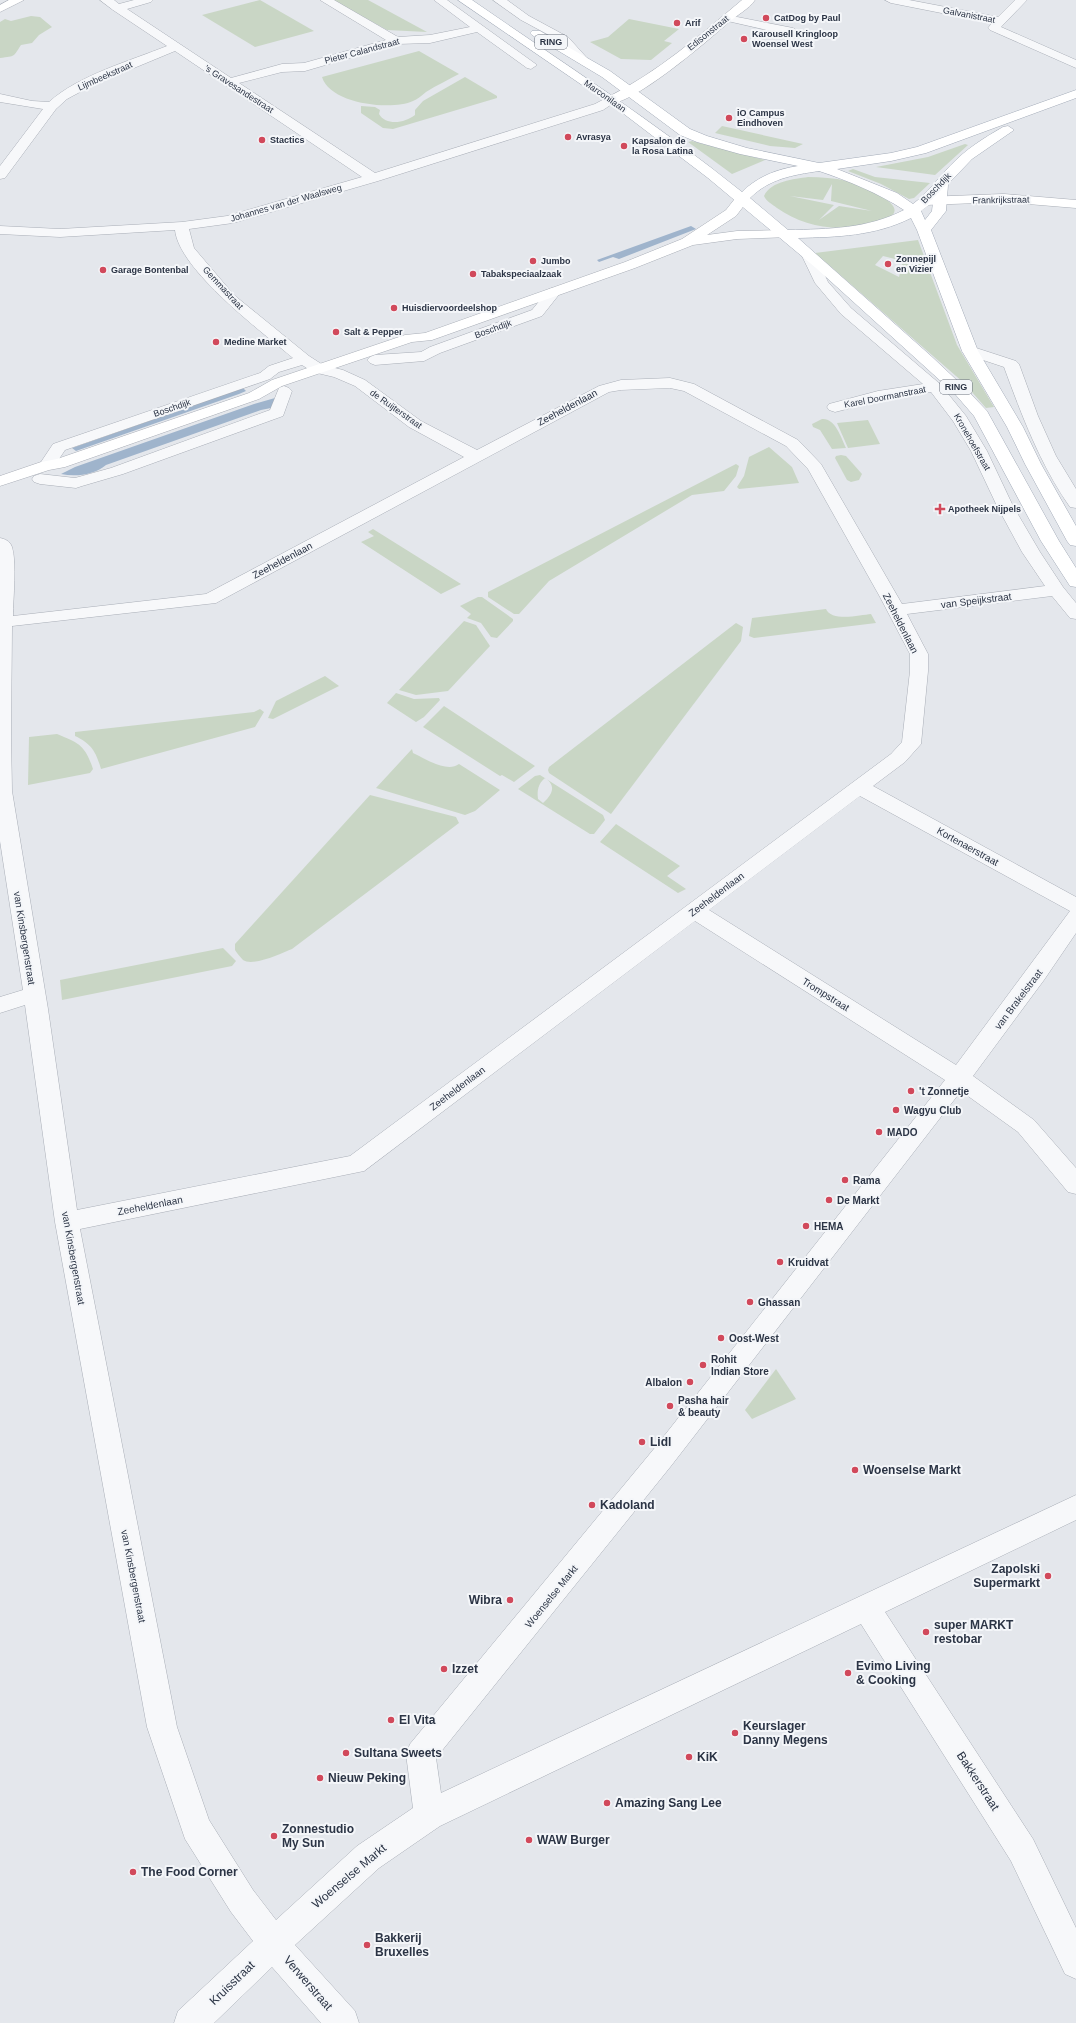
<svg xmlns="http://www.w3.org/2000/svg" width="1076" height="2023" viewBox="0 0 1076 2023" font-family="Helvetica,sans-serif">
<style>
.green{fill:#c9d6c5;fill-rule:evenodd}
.water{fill:#9fb4cc}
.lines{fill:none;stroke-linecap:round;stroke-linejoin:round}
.street-casing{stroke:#a9aeb7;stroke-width:1}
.secondary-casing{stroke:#a9aeb7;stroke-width:1}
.primary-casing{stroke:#a3abb8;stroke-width:1}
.street{fill:#f7f8fa;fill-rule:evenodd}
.secondary{fill:#fff;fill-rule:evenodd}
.primary{fill:#fff;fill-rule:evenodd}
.poi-dot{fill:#d1495b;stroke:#f4f6f9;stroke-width:1.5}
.labels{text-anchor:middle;stroke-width:4;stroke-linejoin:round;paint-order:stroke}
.far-street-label{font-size:9px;fill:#2b3445;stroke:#f4f6f9}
.far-poi-label{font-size:9px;font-weight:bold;fill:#2b3445;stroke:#f4f6f9;text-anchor:start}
.shield{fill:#f4f6f9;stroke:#676e7b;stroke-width:1}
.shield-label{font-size:9px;font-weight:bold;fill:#2b3445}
.street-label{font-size:10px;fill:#2b3445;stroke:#f4f6f9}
.poi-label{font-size:10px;font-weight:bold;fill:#2b3445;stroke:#f4f6f9;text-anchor:start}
.near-poi-label{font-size:12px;font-weight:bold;fill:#2b3445;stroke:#f4f6f9;text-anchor:start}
.near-street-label{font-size:12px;fill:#2b3445;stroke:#f4f6f9}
</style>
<rect width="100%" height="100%" fill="#e4e7ec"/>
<g class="green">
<polygon points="260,0 314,31 255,47 202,15"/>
<polygon points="333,0 368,0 427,32 387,30"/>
<path d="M 31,16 L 40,17 L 52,27 L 39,35 L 32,43 L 21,45 C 13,57 16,56 0,58 L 0,22 L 5,19 L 11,21 Z"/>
<polygon points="629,19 679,29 664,41 672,43 651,60 621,59 590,42 608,37"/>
<path d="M 419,51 L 459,74 C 448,80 437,85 426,92 C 422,95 418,99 413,101 C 391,111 330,104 322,77 Z"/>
<path d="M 465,77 L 497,96 L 497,98 L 393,129 L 383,128 L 361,113 L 361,106 L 375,107 L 380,110 L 379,114 C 386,126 405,123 415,115 L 415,110 L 423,101 Z"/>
<polygon points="722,126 803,144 795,148 770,146 715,133"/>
<polygon points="692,141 765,160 732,174 688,142"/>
<polygon points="965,144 968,145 935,175 876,167 928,157"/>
<polygon points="853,169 875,177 930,183 914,198 909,199 881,184 848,171"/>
<path d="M 808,177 C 821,177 834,178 847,181 C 856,183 901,201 894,213 C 891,218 881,220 875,222 C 842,233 805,228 777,208 C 772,204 766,201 764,196 C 771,181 794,179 808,177 ZM 832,184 L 831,201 L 872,211 L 839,206 L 819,220 L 834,205 L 790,196 L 823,200 Z"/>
<path d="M 918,240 L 957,345 L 994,407 L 986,408 L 964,383 L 815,253 ZM 883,256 L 903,261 L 899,277 L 875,265 Z"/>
<path d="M 822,419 C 835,418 841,437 846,448 L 832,449 L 820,430 L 813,427 L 812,424 Z"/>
<polygon points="868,420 880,444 848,448 837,423"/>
<polygon points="769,447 792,467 799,483 739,489 737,487 744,476 749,457"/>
<polygon points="841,455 846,456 862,474 859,480 851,482 847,480 835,458 836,456"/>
<polygon points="736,464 739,466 736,476 724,491 692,495 549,581 519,614 514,614 488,597 488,592"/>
<polygon points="373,529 461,584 441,594 361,542 374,536 368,532"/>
<polygon points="478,597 482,597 513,619 513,621 497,638 491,637 481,623 467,618 471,614 460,606"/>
<path d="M 826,609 C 831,622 861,615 871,614 L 876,623 L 754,638 L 749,636 L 752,618 Z"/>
<polygon points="464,621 476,625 490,646 448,691 416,695 399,690"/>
<polygon points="736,623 743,627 741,641 611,814 549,773 548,770 549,767"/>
<polygon points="325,676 339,686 273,719 268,718 276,701"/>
<polygon points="396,693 414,699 439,698 440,700 424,717 416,722 387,703"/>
<polygon points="444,706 535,766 514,782 502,775 500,776 423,727"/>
<path d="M 260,709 L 264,712 L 255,727 L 101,769 C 96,752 92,744 75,736 L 75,732 L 254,712 Z"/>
<path d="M 57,734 C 79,743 85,745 93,769 L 90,773 L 28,785 L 29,737 Z"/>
<path d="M 412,749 L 413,753 C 426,759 447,773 459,764 L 500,790 L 475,811 L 465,815 L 376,788 Z"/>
<path d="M 540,775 L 603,815 L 605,820 L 594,834 L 590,834 L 518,789 L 535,776 ZM 545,778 C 557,786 552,795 543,803 L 538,799 C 537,790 538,784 545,778 Z"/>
<path d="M 370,795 L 456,817 L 459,823 L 292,949 C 282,953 253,967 243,960 C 240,957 237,953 235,950 L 235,944 Z"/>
<polygon points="616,824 680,866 667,876 686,889 678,893 600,842"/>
<polygon points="223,948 236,961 232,966 62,1000 60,980"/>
<polygon points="776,1369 796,1399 752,1419 745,1410"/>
</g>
<g class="water">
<polygon points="691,226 696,229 619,259 613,257 599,262 597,260"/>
<polygon points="243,388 246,391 239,394 76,451 72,448"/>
<path d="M 275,398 L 276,399 L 271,408 L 261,410 L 106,465 C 94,475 76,477 61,474 L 75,467 L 254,404 Z"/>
</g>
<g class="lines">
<defs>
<g id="street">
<path d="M 100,0 L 114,0 L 119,4 L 134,0 L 153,0 L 151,2 L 127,9 L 231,78 L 282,64 L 304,63 L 386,40 L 320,0 L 334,0 L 398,37 L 430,35 L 470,27 L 434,0 L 447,0 L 537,65 L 531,69 L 527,68 L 477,32 L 430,43 L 397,44 L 305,71 L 282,72 L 239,83 L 375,173 L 595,104 L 608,97 L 616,97 L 618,100 L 603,110 L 378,181 L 233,223 L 189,229 L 194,248 L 234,295 L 309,356 L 323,365 L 343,370 L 365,380 L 421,421 L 477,450 L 599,386 L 621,380 L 670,378 L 694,384 L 798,440 L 821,464 L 902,604 L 1045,586 L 1022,552 L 997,506 L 971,451 L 953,421 L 931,392 L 878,401 L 835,412 L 829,410 L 827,407 L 829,404 L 878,391 L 923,384 L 841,314 L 815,283 L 802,256 L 804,253 L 814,253 L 828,282 L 851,308 L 940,384 L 966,416 L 987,451 L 1013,506 L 1040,552 L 1063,587 L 1076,603 L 1076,619 L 1070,618 L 1052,596 L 907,614 L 928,654 L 928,671 L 921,744 L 905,762 L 873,786 L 1076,897 L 1076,933 L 1044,980 L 973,1076 L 1034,1120 L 1076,1168 L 1076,1194 L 1068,1192 L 1018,1132 L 961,1091 L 671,1466 L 436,1758 L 441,1793 L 1076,1495 L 1076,1520 L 885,1612 L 1033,1839 L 1076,1928 L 1076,1979 L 1065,1974 L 1011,1861 L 861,1624 L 440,1826 L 379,1868 L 295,1945 L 355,2011 L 359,2023 L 321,2023 L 272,1967 L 214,2023 L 174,2023 L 178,2011 L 253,1941 L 231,1912 L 185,1839 L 147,1727 L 55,1222 L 25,1005 L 0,1013 L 0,997 L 23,990 L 0,841 L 0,538 C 5,539 10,541 12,547 C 17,563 13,598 13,616 L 206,594 L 464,457 L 409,427 L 355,386 L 334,377 L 313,372 L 302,365 L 279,372 L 270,379 L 65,450 L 53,468 L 47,470 L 41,468 L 39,465 L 53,444 L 260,373 L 269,366 L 293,358 C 262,332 179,270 175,230 L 60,237 L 0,234 L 0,226 L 60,229 L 182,222 L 227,216 L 362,177 L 175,51 L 93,85 L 67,99 L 56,109 L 5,178 L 0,179 L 0,166 L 43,109 L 0,102 L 0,94 L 32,101 L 49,102 C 79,75 130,61 167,46 L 113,10 ZM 670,388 L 684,391 L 786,446 L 808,469 L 880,597 L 910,654 L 910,671 L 902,742 L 891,754 L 350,1156 L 77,1210 L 48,1009 L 12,791 L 11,736 L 12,626 L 216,603 L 609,392 L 621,390 ZM 860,796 L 1070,911 L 956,1065 L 709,910 ZM 695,921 L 945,1080 L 653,1450 L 410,1744 L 406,1754 L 413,1808 L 357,1846 L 276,1920 L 253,1890 L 209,1820 L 177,1727 L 80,1229 L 364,1171 Z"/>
<polygon points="493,0 507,0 529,16 568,37 587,58 585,61 577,61 560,41 521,20"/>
<polygon points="885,0 909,0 998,17 1015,0 1027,0 1001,27 1076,60 1076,68 990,30 988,28 992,23 891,3"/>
<polygon points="727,15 793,28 799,32 793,36 723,20 721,18 723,16"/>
<polygon points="554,288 559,289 561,292 542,316 440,353 424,361 375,365 370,363 367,360 370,357 375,355 421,352 430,347 532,310 549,289"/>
<path d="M 970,346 L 1016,361 L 1019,364 L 1038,416 L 1056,456 L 1076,489 L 1076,508 L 1070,507 C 1040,464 1022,416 1004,367 L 965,354 L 962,351 L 965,348 Z"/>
<polygon points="284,386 289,388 292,391 283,416 123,474 82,486 76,488 40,484 34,482 32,479 34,476 40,474 75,478 111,468 270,410 279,388"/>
</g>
<g id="secondary">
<polygon points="9,0 24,0 0,12 0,5"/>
<path d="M 742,0 L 755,0 C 749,9 737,15 729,22 C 710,39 630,108 608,103 L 606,100 L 608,97 C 658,72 699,36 742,0 Z"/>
<polygon points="1004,194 1076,200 1076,208 1004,202 925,205 920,204 918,201 920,198 925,197"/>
<polygon points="742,195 747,196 749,199 736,216 707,235 737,231 785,230 790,231 792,234 790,237 737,239 693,245 635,268 432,340 412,342 282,386 259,399 65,467 49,470 0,486 0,476 41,462 57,459 249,393 272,380 405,335 425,333 625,262 682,239 726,210 737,196"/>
</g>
<path id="primary" d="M 458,0 L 472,0 C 563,63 655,122 742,192 C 757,177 777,169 798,166 L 740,154 L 697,142 L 680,135 L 602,77 L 532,35 L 530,33 L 532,31 L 540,31 L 610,71 L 690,129 L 707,136 L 747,148 L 819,163 L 891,153 L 917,147 L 1076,90 L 1076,98 L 926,153 L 891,161 L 837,169 L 897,193 L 913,204 C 928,193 938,178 950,166 C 966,149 984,138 1003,127 L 1008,126 L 1014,130 L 972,159 L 950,182 L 948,185 L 946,211 L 931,230 L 978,351 L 1023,427 L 1041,464 L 1076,526 L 1076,546 L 1070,545 L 1067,541 L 1025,464 L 1007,427 L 962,351 L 917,230 L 911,218 C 875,236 837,237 798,238 L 931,356 L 965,388 L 987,411 L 1059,541 L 1076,568 L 1076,587 L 1070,586 L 1041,541 L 974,416 L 955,394 L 816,268 L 708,178 L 620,111 ZM 819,171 C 849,181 878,193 904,210 C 867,229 829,229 788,230 L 750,198 C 769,179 792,175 819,171 ZM 933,202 L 932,211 L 925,220 L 921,211 Z"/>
</defs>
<use href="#street" class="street-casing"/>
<use href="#secondary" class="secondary-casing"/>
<use href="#primary" class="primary-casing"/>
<use href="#street" class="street"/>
<use href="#secondary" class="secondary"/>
<use href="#primary" class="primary"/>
</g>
<g class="poi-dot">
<circle cx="766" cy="18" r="4"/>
<circle cx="677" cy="23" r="4"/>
<circle cx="744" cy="39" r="4"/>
<circle cx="729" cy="118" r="4"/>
<circle cx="568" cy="137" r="4"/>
<circle cx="262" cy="140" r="4"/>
<circle cx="624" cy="146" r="4"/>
<circle cx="533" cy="261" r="4"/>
<circle cx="888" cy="264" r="4"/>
<circle cx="103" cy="270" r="4"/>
<circle cx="473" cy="274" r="4"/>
<circle cx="394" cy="308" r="4"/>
<circle cx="336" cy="332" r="4"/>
<circle cx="216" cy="342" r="4"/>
<path d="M938 503h4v4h4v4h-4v4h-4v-4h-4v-4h4z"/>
<circle cx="911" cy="1091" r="4"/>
<circle cx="896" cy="1110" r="4"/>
<circle cx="879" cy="1132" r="4"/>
<circle cx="845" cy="1180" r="4"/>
<circle cx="829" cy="1200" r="4"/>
<circle cx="806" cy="1226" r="4"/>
<circle cx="780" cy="1262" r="4"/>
<circle cx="750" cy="1302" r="4"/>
<circle cx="721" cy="1338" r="4"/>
<circle cx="703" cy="1365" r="4"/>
<circle cx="690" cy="1382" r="4"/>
<circle cx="670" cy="1406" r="4"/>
<circle cx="642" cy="1442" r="4"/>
<circle cx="855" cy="1470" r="4"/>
<circle cx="592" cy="1505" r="4"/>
<circle cx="1048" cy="1576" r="4"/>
<circle cx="510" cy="1600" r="4"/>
<circle cx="926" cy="1632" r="4"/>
<circle cx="444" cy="1669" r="4"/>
<circle cx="848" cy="1673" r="4"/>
<circle cx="391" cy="1720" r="4"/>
<circle cx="735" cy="1733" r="4"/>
<circle cx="346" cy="1753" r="4"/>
<circle cx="689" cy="1757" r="4"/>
<circle cx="320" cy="1778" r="4"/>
<circle cx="607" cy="1803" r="4"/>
<circle cx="274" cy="1836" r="4"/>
<circle cx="529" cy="1840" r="4"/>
<circle cx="133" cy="1872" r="4"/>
<circle cx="367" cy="1945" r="4"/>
</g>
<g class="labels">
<g class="far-street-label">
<text transform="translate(969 15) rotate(11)" y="3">Galvanistraat</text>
<text transform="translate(708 33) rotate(-39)" y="3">Edisonstraat</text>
<text transform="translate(362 51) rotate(-15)" y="3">Pieter Calandstraat</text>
<text transform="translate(105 76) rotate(-24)" y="3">Lijmbeekstraat</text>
<text transform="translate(239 89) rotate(33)" y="3">'s Gravesandestraat</text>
<text transform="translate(605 96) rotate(35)" y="3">Marconilaan</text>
<text transform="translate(936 188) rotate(-46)" y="3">Boschdijk</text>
<text transform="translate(1001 200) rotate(-1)" y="3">Frankrijkstraat</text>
<text transform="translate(286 203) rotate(-16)" y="3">Johannes van der Waalsweg</text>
<text transform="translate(223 288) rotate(47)" y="3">Gemmastraat</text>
<text transform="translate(493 329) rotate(-20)" y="3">Boschdijk</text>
<text transform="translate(885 397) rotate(-11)" y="3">Karel Doormanstraat</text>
<text transform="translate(172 408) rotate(-19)" y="3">Boschdijk</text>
<text transform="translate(396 409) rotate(35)" y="3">de Ruijterstraat</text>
<text transform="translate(972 442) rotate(60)" y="3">Kronehoefstraat</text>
</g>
<g class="far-poi-label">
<text x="774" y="21">CatDog by Paul</text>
<text x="685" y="26">Arif</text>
<text x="752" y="37">Karousell Kringloop<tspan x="752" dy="10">Woensel West</tspan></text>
<text x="737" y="116">iO Campus<tspan x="737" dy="10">Eindhoven</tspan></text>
<text x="576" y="140">Avrasya</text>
<text x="270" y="143">Stactics</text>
<text x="632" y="144">Kapsalon de<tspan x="632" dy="10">la Rosa Latina</tspan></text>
<text x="896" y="262">Zonnepijl<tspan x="896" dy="10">en Vizier</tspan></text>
<text x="541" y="264">Jumbo</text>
<text x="111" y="273">Garage Bontenbal</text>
<text x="481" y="277">Tabakspeciaalzaak</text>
<text x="402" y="311">Huisdiervoordeelshop</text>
<text x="344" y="335">Salt &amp; Pepper</text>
<text x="224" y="345">Medine Market</text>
<text x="948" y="512">Apotheek Nijpels</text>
</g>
<g class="shield">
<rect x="535" y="35" width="32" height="14" rx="3"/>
<rect x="940" y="380" width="32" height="14" rx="3"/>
</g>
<g class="shield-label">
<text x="551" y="45">RING</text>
<text x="956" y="390">RING</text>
</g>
<g class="street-label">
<text transform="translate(567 407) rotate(-28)" y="4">Zeeheldenlaan</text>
<text transform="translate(282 560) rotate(-28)" y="4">Zeeheldenlaan</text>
<text transform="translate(976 600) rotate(-7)" y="4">van Speijkstraat</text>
<text transform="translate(901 623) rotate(63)" y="4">Zeeheldenlaan</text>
<text transform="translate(968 846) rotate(29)" y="4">Kortenaerstraat</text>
<text transform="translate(716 894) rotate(-37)" y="4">Zeeheldenlaan</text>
<text transform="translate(25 938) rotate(81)" y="4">van Kinsbergenstraat</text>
<text transform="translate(826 994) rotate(32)" y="4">Trompstraat</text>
<text transform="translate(1018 999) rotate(-53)" y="4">van Brakelstraat</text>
<text transform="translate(457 1088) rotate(-37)" y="4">Zeeheldenlaan</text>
<text transform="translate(150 1205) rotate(-11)" y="4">Zeeheldenlaan</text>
<text transform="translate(74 1258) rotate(80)" y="4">van Kinsbergenstraat</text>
<text transform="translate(134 1576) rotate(79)" y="4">van Kinsbergenstraat</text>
<text transform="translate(551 1596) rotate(-51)" y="4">Woenselse Markt</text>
</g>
<g class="poi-label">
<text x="919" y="1095">'t Zonnetje</text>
<text x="904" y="1114">Wagyu Club</text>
<text x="887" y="1136">MADO</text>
<text x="853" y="1184">Rama</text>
<text x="837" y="1204">De Markt</text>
<text x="814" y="1230">HEMA</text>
<text x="788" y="1266">Kruidvat</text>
<text x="758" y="1306">Ghassan</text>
<text x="729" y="1342">Oost-West</text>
<text x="711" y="1363">Rohit<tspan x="711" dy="12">Indian Store</tspan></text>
<text x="682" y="1386" text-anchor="end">Albalon</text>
<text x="678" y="1404">Pasha hair<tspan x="678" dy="12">&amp; beauty</tspan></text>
</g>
<g class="near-poi-label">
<text x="650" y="1446">Lidl</text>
<text x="863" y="1474">Woenselse Markt</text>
<text x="600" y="1509">Kadoland</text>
<text x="1040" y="1573" text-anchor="end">Zapolski<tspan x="1040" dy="14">Supermarkt</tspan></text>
<text x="502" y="1604" text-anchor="end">Wibra</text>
<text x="934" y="1629">super MARKT<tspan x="934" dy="14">restobar</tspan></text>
<text x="856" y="1670">Evimo Living<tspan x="856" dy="14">&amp; Cooking</tspan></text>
<text x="452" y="1673">Izzet</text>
<text x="399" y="1724">El Vita</text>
<text x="743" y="1730">Keurslager<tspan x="743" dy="14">Danny Megens</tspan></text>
<text x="354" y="1757">Sultana Sweets</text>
<text x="697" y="1761">KiK</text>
<text x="328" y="1782">Nieuw Peking</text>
<text x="615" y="1807">Amazing Sang Lee</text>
<text x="282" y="1833">Zonnestudio<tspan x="282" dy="14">My Sun</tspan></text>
<text x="537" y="1844">WAW Burger</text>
<text x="141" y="1876">The Food Corner</text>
<text x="375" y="1942">Bakkerij<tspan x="375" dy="14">Bruxelles</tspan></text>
</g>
<g class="near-street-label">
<text transform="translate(978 1781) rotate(57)" y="4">Bakkerstraat</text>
<text transform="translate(349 1876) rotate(-40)" y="4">Woenselse Markt</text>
<text transform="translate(232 1983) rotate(-44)" y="4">Kruisstraat</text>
<text transform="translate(308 1983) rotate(49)" y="4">Verwerstraat</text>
</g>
</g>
</svg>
